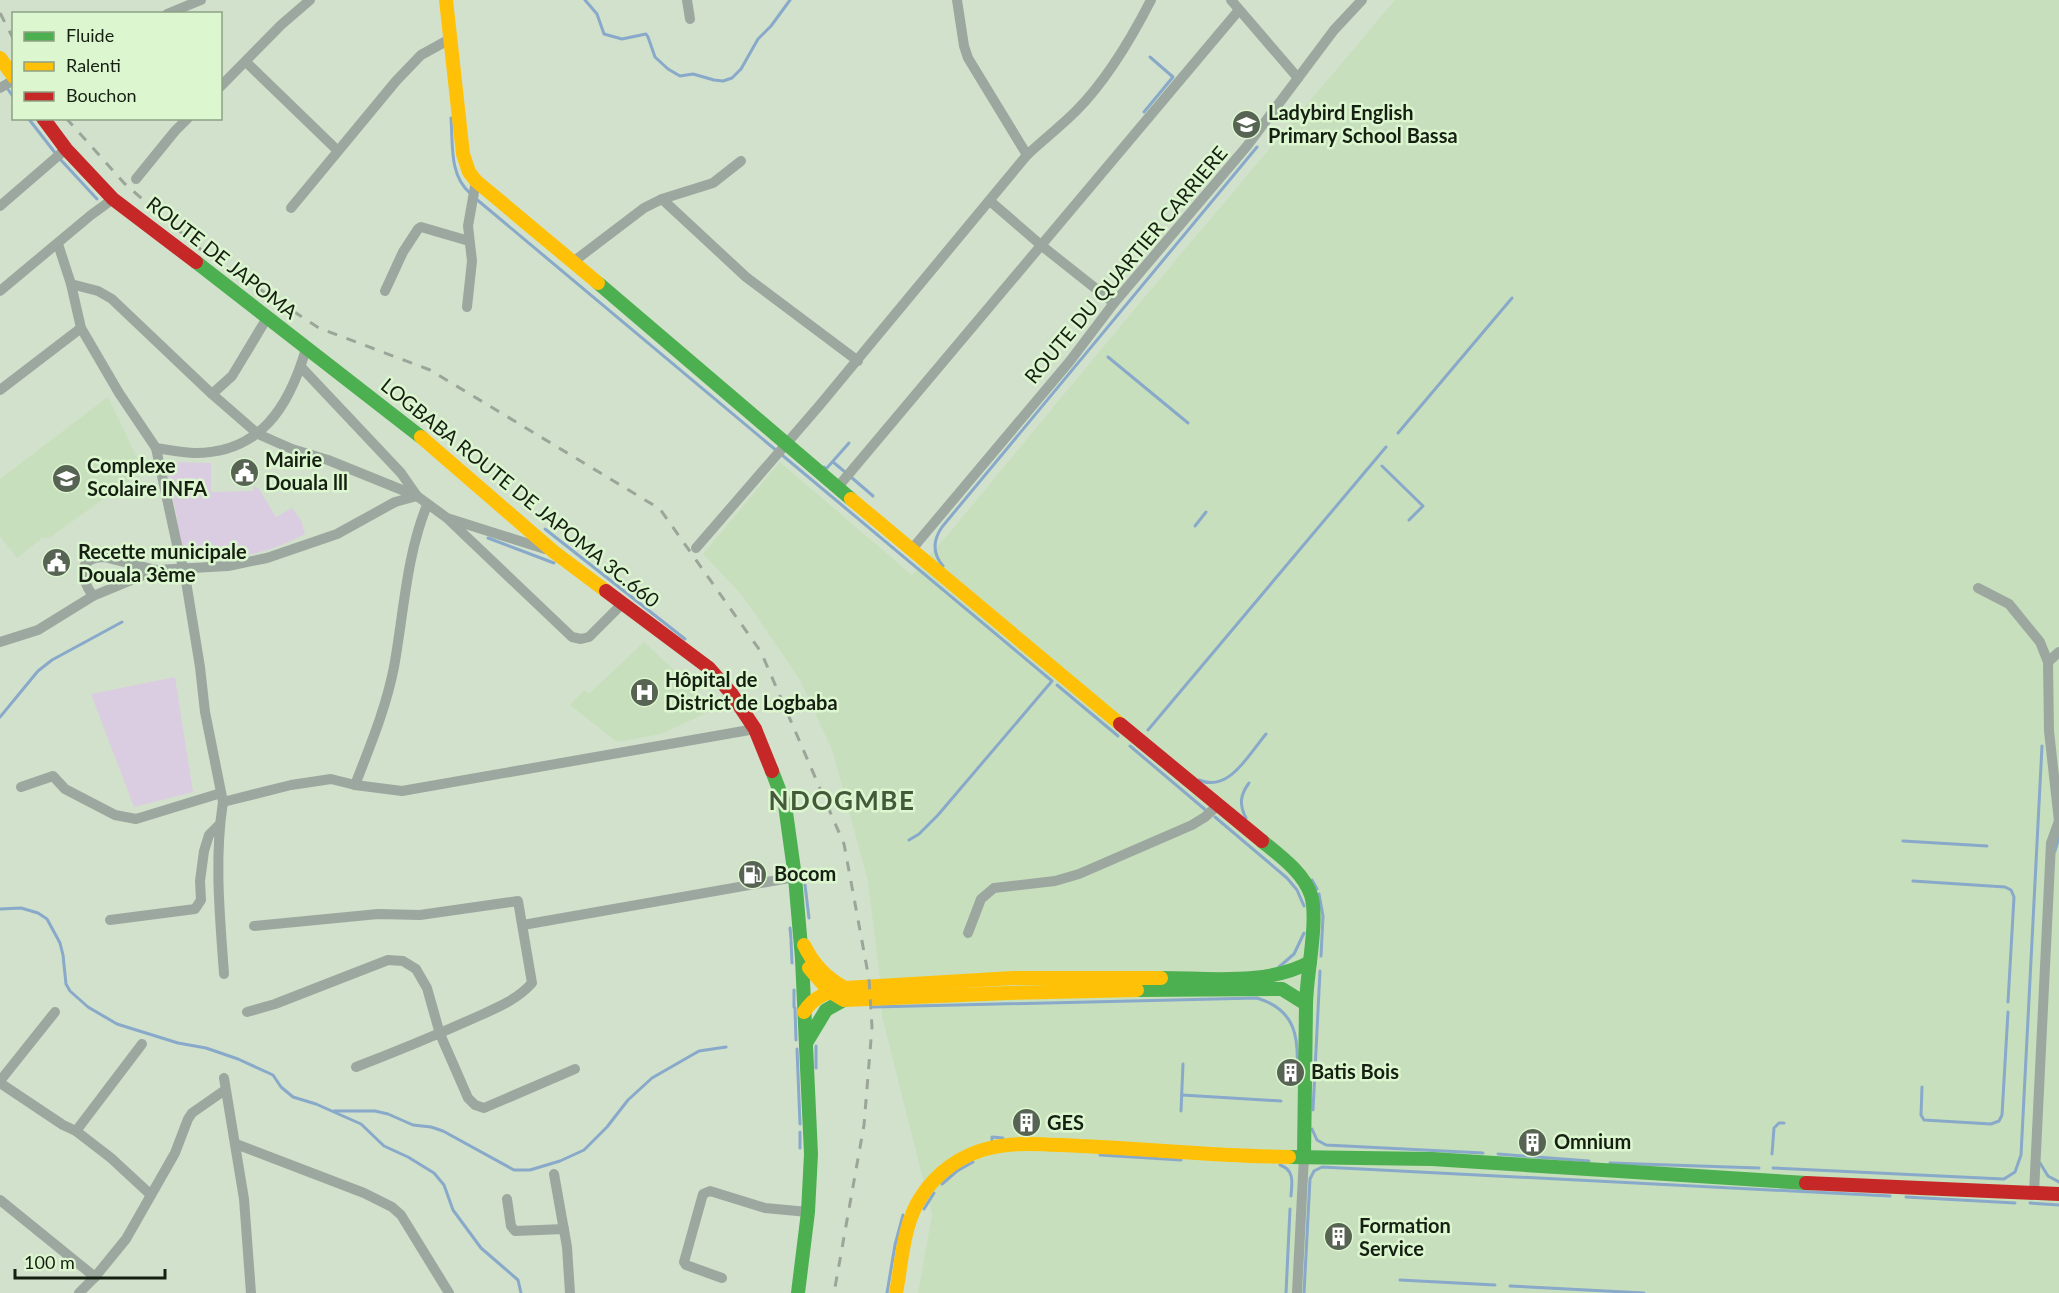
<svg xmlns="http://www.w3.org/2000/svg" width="2059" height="1293" viewBox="0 0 2059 1293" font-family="Lato,sans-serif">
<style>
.built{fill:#c8dfbd}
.green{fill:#dbcde1}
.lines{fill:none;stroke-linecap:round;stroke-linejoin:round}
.stream{stroke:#88a9ca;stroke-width:3}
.street{stroke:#9ca89f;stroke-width:10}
.fast{stroke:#4caf50;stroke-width:14}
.slow{stroke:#ffc107;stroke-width:14}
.jam{stroke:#c62828;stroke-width:14}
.rail{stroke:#9ba599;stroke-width:3;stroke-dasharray:10 10;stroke-linecap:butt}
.labels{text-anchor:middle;stroke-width:5;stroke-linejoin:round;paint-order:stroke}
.poi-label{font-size:20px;font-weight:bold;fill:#162012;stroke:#dcf6d0;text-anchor:start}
.street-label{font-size:20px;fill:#162012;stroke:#dcf6d0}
.district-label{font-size:26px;font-weight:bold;letter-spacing:1.5px;fill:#435939;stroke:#dcf6d0}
</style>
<rect width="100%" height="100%" fill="#d2e1cb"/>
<g class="built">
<polygon points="1395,0 2059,0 2059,1293 918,1293 932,1215 882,1016 880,978 868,881 833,752 800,680 742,595 703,554 780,462 912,575 950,532 1143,299"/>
<polygon points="108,397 137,458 130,462 132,465 127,468 133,478 49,538 42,538 17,558 0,536 0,479"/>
<polygon points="644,642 715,709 661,734 617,742 570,705 584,690 589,694"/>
</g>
<g class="green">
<path d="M 169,462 L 211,463 L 211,492 L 253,491 L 254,486 L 259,489 L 276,517 L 292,508 L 301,520 L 305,534 C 268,554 225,563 183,560 L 179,548 L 177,517 L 165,466 Z"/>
<polygon points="175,677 193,792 134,807 91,694"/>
</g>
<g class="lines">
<g class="stream">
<polyline points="585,0 597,14 604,34 622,39 646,34 648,37 655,57 668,69 680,76 693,74 714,80 723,81 732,78 741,69 758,39 771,26 790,0"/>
<polyline points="7,88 14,98"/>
<polyline points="1144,112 1173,77 1150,57"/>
<polyline points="28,118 56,154"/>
<path d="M 451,118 C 453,144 449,175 470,193"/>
<polyline points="60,159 97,199"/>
<polyline points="475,198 777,451"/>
<polyline points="1108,357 1188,423"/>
<polyline points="1398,433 1512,298"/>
<polyline points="782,455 1052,681 938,815 919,834 909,840"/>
<polyline points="833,462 845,472"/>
<polyline points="1382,466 1423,506 1409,520"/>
<polyline points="824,467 826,469 849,443"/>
<polyline points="851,477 873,496"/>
<polyline points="1195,526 1206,512"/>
<polyline points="545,529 685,639"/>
<polyline points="488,538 554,563"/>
<path d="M 943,566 C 932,553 933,540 942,527 L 1257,147"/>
<polyline points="1057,685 1118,736"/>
<polyline points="0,717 38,671 52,660 122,622"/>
<polyline points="1148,730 1386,447"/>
<polyline points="1130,746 1208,812"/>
<path d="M 1199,780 C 1229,793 1249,754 1266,734"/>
<polyline points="1215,817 1287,878 1297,890 1304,906"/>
<path d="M 1246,818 C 1239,805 1240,795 1249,783"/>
<polyline points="1903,841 1987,846"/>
<polyline points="2055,851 2059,837"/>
<polyline points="1312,880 1317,889"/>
<polyline points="1913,881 2005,887 2011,890 2014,897 2008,1002"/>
<polyline points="805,885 809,918"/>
<polyline points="1319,894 1323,916 1321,956"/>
<polyline points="0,909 21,908 38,913 47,919 60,943 63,955 66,984 70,991 88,1007 117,1024 178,1043 206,1048 238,1059 273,1075 281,1087 293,1097 316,1104 361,1124 384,1146 408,1157 434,1173 444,1185 453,1210 481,1248 518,1280 521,1293"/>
<polyline points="790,928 791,939"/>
<polyline points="791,941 792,963"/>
<polyline points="1279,967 1294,954 1304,933"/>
<polyline points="794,990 794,1007"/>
<path d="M 873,1007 L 1257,998 C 1296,1010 1299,1037 1297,1073"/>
<polyline points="795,1008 796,1040"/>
<polyline points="816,1046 816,1068"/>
<polyline points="797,1049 800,1124"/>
<polyline points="1922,1087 1921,1115 1924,1120 1991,1124 1999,1121 2002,1115 2008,1012"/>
<polyline points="1182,1095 1281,1101"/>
<polyline points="1313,1110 1320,971"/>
<polyline points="334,1111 375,1111 388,1114 413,1125 431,1127 443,1131 514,1170 530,1170 560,1161 584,1150 607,1127 628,1100 652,1078 699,1051 726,1047"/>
<polyline points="1181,1111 1183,1064"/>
<polyline points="1312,1129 1317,1140 1326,1145 1483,1153"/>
<polyline points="800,1132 800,1148"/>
<polyline points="992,1140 992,1137 1003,1138"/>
<polyline points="1498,1154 1589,1161"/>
<polyline points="1772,1154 1774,1128 1779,1123 1784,1123"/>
<polyline points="1100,1155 1181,1160"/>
<polyline points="1610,1163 1759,1168"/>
<polyline points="2040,1163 2048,1176 2059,1182"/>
<path d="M 1280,1165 C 1295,1170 1292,1183 1291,1196"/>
<polyline points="1773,1168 2003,1179"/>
<polyline points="2004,1179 2015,1172 2021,1155 2042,746"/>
<polyline points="942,1184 957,1171 973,1162"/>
<polyline points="1906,1197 2015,1203"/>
<polyline points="2030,1203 2059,1205"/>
<polyline points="924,1209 934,1193"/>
<polyline points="1400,1280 1495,1285"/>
<polyline points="1510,1286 1644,1293"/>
<polyline points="887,1293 895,1245 903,1215"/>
<polyline points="1286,1293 1290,1209"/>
<polyline points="1304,1293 1310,1179 1314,1171 1322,1167 1890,1196"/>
</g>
<g class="street">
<polyline points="687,0 690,19"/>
<polyline points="1231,0 1298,78"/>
<polyline points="167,14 201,0"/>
<polyline points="246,62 337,150"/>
<polyline points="220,87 281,25 310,0"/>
<polyline points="0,88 14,80"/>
<path d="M 1027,155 C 1043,140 1061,126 1076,111 C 1107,80 1131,39 1151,0"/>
<polyline points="136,179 175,131 188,118"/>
<polyline points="662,199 746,277 858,361"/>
<polyline points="990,201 1042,246 1114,303"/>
<polyline points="0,206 66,149"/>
<polyline points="291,208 396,81 421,55 450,39"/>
<polyline points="58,244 71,284 81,328 119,393 156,448 179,554 184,569 200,667 205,712 223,802 291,785 331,779 355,785 402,791 755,729"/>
<polyline points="573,262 644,208 662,199 713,183 741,161"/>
<polyline points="71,284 98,291 112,299 212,394 258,434 292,449 328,460 417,496 447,518 545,549"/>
<polyline points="0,291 91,215 113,199"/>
<polyline points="385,291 403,252 418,229 421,227 469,241"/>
<polyline points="467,307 472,261 468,226 476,181"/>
<polyline points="0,390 81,328"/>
<polyline points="212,394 232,376 267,318"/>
<path d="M 156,448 C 168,450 181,452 193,453 C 260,454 289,407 306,349"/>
<polyline points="837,488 1239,10"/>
<polyline points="449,520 572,637 581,639 589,637 622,604"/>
<polyline points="696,548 819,406 1027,155 968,58 964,46 957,0"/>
<polyline points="912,549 1070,361 1114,303 1247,146 1334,30 1362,0"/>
<polyline points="1978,588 2009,604 2040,642 2048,662 2049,731 2059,821"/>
<path d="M 93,596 C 81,579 75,558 104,557 L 156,570"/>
<polyline points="0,642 38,630 93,596 156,570 228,566 267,558 337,534 395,502 417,496 401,473 301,367"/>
<polyline points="2048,662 2059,652"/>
<path d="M 355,785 C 370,746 386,708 394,667 C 404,612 406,557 427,505"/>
<polyline points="21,787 53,776 65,789 115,815 136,819 221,793"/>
<path d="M 223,802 C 214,859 220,917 224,974"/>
<polyline points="110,920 195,909 201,900 200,881 204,851 209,835 219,825"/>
<polyline points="523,925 795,877"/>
<path d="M 254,926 L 378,914 L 420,915 L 518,901 L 532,983 C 516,1001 494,1009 472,1019 C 434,1036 395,1052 356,1067"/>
<polyline points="968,933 981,899 994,888 1055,881 1079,874 1192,825 1205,817 1218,805"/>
<polyline points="247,1012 275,1004 388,960 403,961 416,969 427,988 440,1034 468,1098 475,1105 484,1108 575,1069"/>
<polyline points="224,1078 244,1199 251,1293"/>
<polyline points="0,1081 55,1012"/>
<polyline points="0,1083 63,1125 76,1131 111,1158 151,1195"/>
<polyline points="76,1131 142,1044"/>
<polyline points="236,1144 364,1193 392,1207 401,1215 449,1293"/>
<polyline points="554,1174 567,1247 570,1293"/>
<polyline points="2034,1193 2051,843 2059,821"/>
<polyline points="507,1199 511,1226 515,1231 564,1229"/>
<polyline points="0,1200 95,1277"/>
<polyline points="722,1278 686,1265 684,1262 703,1194 710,1191 765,1208 808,1212"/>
<polyline points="79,1293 95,1277 126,1239 175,1153 188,1119 192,1113 225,1090"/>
<polyline points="1297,1293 1304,1156"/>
</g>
<g class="fast">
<polyline points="196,262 421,437"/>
<polyline points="598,283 851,499"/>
<polyline points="772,771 785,805 795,877 802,959 811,1154 808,1212 798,1293"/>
<path d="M 1262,841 C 1280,856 1303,872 1311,895 C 1319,920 1306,976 1306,1005 C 1305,1055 1305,1106 1304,1156"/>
<path d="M 1161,978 C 1209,978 1267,986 1310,962"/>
<polyline points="1137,990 1282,989 1306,1004"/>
<polyline points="806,1043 826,1010 844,1000"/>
<polyline points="1289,1157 1432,1159 1806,1183"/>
</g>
<g class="slow">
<polyline points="446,0 463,154 469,172 476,181 598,283"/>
<polyline points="0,58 14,77"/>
<polyline points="421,437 554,552 606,591"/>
<polyline points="851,499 1120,724"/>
<path d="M 804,945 C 813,964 826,978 845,988"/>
<polyline points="809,968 829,991 844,1000 1008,993 1137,990"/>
<path d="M 804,1012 C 814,996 828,992 845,988 L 1013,978 L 1161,978"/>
<path d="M 896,1293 C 902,1262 903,1224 921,1197 C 936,1173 962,1154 990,1148 C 1019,1141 1050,1145 1080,1146 C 1150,1149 1219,1156 1289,1157"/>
</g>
<g class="jam">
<polyline points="43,118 66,149 113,199 196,262"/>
<polyline points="606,591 709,668 731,693 755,729 772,771"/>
<polyline points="1120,724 1262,841"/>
<polyline points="1806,1183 2059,1194"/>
</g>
<g class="rail">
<polyline points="0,13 14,40"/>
<polyline points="66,118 125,184 205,253 319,328 430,370 660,509 761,652 844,844 869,979 872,1027 864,1125 834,1293"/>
</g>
</g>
<defs>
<symbol id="school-disc" viewBox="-11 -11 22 22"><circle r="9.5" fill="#586453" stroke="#dcf6d0"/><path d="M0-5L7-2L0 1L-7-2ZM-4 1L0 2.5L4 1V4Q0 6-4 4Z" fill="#fff"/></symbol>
<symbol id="civic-disc" viewBox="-11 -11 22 22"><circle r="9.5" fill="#586453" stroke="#dcf6d0"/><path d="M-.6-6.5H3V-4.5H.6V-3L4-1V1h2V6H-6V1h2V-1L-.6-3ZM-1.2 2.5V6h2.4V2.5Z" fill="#fff"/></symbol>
<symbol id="hospital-disc" viewBox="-11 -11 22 22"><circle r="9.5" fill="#586453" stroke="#dcf6d0"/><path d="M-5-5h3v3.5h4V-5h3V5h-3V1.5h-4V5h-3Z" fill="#fff"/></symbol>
<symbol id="fuel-disc" viewBox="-11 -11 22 22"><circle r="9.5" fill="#586453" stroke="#dcf6d0"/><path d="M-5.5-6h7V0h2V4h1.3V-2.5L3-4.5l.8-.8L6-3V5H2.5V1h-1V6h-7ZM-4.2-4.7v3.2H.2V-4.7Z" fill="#fff"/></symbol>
<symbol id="building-disc" viewBox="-11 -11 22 22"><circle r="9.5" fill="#586453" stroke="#dcf6d0"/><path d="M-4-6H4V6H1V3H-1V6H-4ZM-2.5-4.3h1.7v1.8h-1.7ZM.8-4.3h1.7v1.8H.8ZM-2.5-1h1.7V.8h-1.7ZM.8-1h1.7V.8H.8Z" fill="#fff"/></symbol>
</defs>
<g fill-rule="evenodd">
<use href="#school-disc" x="1230" y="108" width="33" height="33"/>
<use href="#civic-disc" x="228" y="456" width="33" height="33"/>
<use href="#school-disc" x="50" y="462" width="33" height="33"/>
<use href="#civic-disc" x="40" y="546" width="33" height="33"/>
<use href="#hospital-disc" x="628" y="676" width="33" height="33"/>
<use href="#fuel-disc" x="736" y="858" width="33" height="33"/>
<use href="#building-disc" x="1274" y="1056" width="33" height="33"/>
<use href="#building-disc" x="1010" y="1106" width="33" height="33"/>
<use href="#building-disc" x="1516" y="1126" width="33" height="33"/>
<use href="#building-disc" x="1322" y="1220" width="33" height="33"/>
</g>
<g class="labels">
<g class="poi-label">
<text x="1268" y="120">Ladybird English<tspan x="1268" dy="23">Primary School Bassa</tspan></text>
<text x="265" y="467">Mairie<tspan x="265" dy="23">Douala lll</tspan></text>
<text x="87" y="473">Complexe<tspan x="87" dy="23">Scolaire INFA</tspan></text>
<text x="78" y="559">Recette municipale<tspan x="78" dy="23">Douala 3ème</tspan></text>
<text x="665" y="687">Hôpital de<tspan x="665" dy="23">District de Logbaba</tspan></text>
<text x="774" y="881">Bocom</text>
<text x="1311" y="1079">Batis Bois</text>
<text x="1047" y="1130">GES</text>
<text x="1554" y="1149">Omnium</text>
<text x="1359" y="1233">Formation<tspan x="1359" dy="23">Service</tspan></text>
</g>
<g class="street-label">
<text transform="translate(222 258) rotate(38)" y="7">ROUTE DE JAPOMA</text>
<text transform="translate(1126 265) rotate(-50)" y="7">ROUTE DU QUARTIER CARRIERE</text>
<text transform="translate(520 493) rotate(39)" y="7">LOGBABA ROUTE DE JAPOMA 3C.660</text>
</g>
<g class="district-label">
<text x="842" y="810">NDOGMBE</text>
</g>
</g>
<rect x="12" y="12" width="210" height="108" fill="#dcf6d0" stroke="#8da084" stroke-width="1.5"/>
<rect x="24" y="32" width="30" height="9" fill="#4caf50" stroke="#8da084" stroke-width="1.5"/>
<text x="66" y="42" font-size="18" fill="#162012">Fluide</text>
<rect x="24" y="62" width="30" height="9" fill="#ffc107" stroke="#8da084" stroke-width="1.5"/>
<text x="66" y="72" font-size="18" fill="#162012">Ralenti</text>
<rect x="24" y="92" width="30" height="9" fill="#c62828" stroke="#8da084" stroke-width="1.5"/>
<text x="66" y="102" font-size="18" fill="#162012">Bouchon</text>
<path d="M15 1269v9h150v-9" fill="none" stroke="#162012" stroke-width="3"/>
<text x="24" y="1269" font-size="18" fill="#162012" stroke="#dcf6d0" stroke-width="4.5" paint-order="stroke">100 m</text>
</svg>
